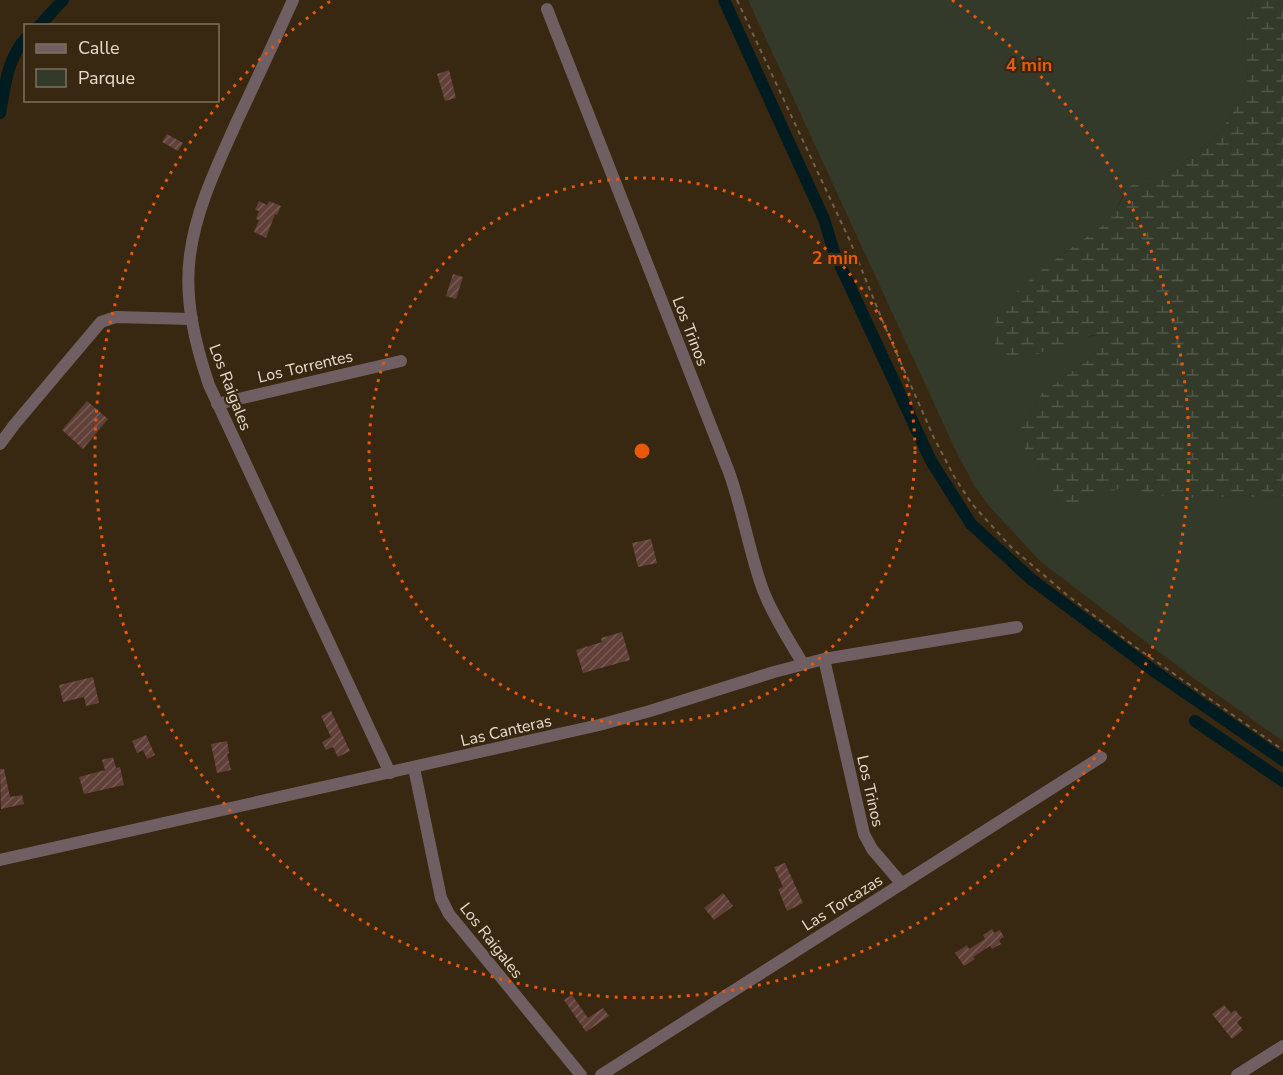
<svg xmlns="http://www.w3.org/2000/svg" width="1283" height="1075" viewBox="0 0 1283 1075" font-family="'Nunito Sans',sans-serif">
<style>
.green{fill:#343a2a}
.wetland{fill:url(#wetland-marsh)}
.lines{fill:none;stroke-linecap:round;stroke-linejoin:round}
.canal{stroke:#001c20;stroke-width:12}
.building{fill:url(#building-hatch)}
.path{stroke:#70624e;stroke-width:2;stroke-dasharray:4.5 4.5;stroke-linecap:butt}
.minor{stroke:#6f5f62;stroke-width:12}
.ring{fill:none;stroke:#e8590c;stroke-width:3;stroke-dasharray:3 6}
.labels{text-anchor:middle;stroke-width:4.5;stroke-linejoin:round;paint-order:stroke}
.street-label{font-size:16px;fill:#e7ddcf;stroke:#382811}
.centre{fill:#e8590c;stroke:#382811;stroke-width:3}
.ring-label{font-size:18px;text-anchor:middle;font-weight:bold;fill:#e8590c;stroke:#382811;stroke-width:4.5;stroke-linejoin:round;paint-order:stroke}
</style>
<defs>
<pattern id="wetland-marsh" width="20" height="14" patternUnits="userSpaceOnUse" patternTransform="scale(1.5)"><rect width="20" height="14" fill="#343a2a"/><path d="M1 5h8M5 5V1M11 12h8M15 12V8" fill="none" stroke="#515648"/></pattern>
<pattern id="building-hatch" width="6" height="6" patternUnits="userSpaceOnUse" patternTransform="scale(1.5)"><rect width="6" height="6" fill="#604038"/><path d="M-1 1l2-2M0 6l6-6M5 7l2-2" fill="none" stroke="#775b54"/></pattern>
</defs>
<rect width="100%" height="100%" fill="#382811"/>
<path class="green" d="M 748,0 L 1253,0 L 1246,21 L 1242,40 L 1248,68 L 1247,87 L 1244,95 L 1220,133 L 1173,171 L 1137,182 L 1123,195 L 1115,211 L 1102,226 L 1049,264 L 994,330 L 995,346 L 1008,364 C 1028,357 1083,333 1100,336 L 1103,344 L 1091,358 L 1042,393 L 1029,416 L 1023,422 L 1030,458 L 1048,478 L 1058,504 L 1079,507 L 1101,494 L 1119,489 L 1216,498 L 1242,495 L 1259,498 L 1283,496 L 1283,741 L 1192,677 L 1040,561 L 989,506 L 974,485 L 956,451 Z"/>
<polygon class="wetland" points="1253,0 1283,0 1283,496 1259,498 1242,495 1216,498 1176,498 1144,492 1119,489 1101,494 1079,507 1063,510 1058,504 1048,478 1030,458 1025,449 1020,430 1023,422 1029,416 1042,393 1091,358 1103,344 1100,336 1093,335 1008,364 1000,363 995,346 994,330 997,315 1020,288 1049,264 1102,226 1115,211 1129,187 1137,182 1173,171 1220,133 1244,95 1247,87 1248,68 1242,40 1246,21"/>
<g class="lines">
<g class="canal">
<polyline points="724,0 824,219 834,252 931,461 971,524 1031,579 1154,671 1283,760"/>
<polyline points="39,26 63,0"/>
<path d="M 0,113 C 5,86 7,59 26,38"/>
<polyline points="1195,721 1283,781"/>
</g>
</g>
<g class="building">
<polygon points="449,70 456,98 445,101 437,74"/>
<polygon points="167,134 183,143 178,151 162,142"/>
<polygon points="259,201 267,205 269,201 281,206 277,215 275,214 266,238 254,232 259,220 256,219 259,211 255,210"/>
<polygon points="453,274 463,277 456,299 446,296"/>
<polygon points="87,401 108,419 83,449 62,430"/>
<polygon points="651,539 657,563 638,567 632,543"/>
<polygon points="622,632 630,660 583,673 576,650 602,642 601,638"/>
<polygon points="93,677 99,703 86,706 84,697 63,702 59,685"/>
<polygon points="331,711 350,751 338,757 333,747 326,750 322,742 331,737 321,716"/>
<polygon points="146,735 155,755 147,759 143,750 137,753 132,741"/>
<polygon points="227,741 229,753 227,754 231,770 217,773 211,744"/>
<polygon points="113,757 116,768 120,767 124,785 84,794 79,777 105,770 102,760"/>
<polygon points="0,769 4,769 10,797 22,795 24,804 1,809"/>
<polygon points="785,863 803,903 787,911 778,889 783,887 774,867"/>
<polygon points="723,893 733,906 714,920 704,908"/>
<polygon points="992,929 994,933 1000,930 1004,937 999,940 1001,944 992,949 990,946 973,957 975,959 964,966 955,953 967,945 969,949 985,939 983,935"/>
<polygon points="572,995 588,1018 603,1008 609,1016 586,1032 564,1000"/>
<polygon points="1224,1005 1231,1013 1235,1010 1242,1018 1237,1022 1243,1030 1232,1039 1212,1014"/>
</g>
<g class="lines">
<polyline class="path" points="737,0 850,241 883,322 934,438 955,478 972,504 1012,548 1067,595 1134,646 1283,750"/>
<g class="minor">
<path d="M 293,0 C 275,40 256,81 237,121 C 218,164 196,208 190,255 C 184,299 195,344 209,385 L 390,773"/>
<path d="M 547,9 L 729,472 C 743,511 749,552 763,590 C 773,616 789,640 803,664"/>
<polyline points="217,404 401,361"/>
<polyline points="0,444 14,425 101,322 116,317 192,319"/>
<polyline points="824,659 864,834 872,849 902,884"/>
<polyline points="414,768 441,898 449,914 581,1075"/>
<polyline points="0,860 599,725 650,711 774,672 824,659 1017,627"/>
<polyline points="601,1075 1101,757"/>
<polyline points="1237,1075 1283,1046"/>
</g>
</g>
<g class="ring">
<circle cx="642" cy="451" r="273"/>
<path d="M952 0A547 547 0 1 1 332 0"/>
</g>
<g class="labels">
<g class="street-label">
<text transform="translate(691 331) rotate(69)" y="6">Los Trinos</text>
<text transform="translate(305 366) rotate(-13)" y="6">Los Torrentes</text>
<text transform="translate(231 387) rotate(69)" y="6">Los Raigales</text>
<text transform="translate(506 730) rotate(-13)" y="6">Las Canteras</text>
<text transform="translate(871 791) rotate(77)" y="6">Los Trinos</text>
<text transform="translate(842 902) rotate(-32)" y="6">Las Torcazas</text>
<text transform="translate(492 940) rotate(52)" y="6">Los Raigales</text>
</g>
</g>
<circle cx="642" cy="451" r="9" class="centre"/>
<g class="ring-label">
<text x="1029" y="71">4 min</text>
<text x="835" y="264">2 min</text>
</g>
<rect x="24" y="24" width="195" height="78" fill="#382811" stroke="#7e705d" stroke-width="1.5"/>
<rect x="36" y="44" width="30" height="9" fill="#6f5f62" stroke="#7e705d" stroke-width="1.5"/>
<text x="78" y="54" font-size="18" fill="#e7ddcf">Calle</text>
<rect x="36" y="69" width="30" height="18" fill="#343a2a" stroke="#7e705d" stroke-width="1.5"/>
<text x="78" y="84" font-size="18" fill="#e7ddcf">Parque</text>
</svg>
